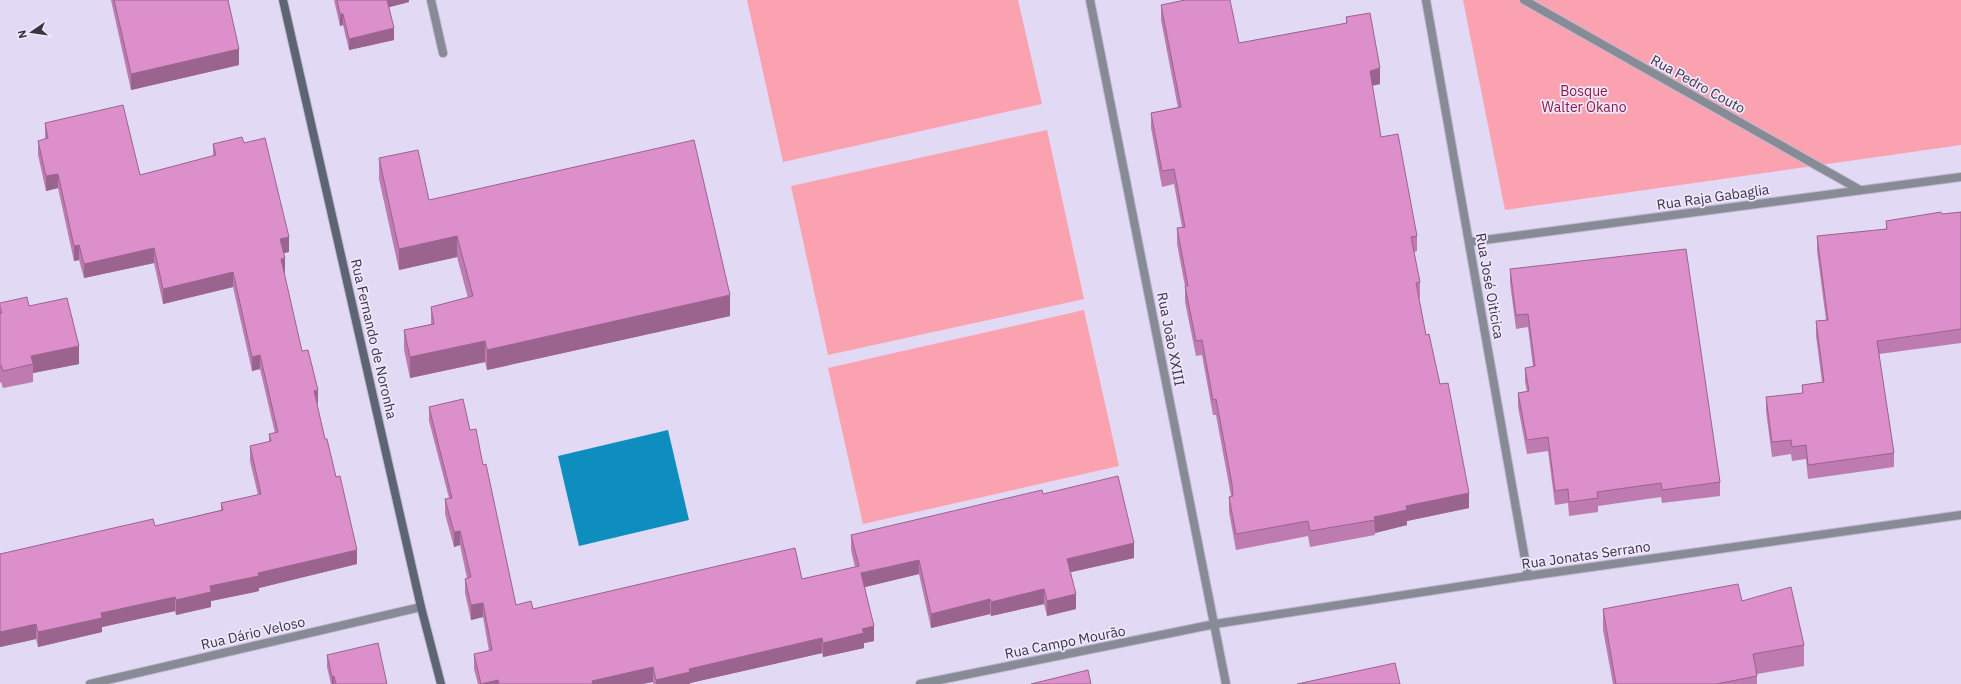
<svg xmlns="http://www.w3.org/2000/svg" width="1961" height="684" viewBox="0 0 1961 684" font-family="'IBM Plex Sans',sans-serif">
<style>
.green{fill:#fba2b0}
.water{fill:#0e8ebe}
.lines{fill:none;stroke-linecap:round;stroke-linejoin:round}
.lane-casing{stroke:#c0b8d1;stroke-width:10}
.street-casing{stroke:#c0b8d1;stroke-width:10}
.secondary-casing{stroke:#c0b8d1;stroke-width:10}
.lane{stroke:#868b96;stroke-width:8}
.street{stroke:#868b96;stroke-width:8}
.secondary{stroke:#5d6473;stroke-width:8}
.wall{fill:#bd7baf}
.shaded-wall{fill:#9a648e}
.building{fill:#dc8fcb;stroke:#9a648e}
.labels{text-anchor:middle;stroke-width:3.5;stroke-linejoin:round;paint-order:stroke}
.street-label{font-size:14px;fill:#393540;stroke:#efe7fe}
.park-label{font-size:14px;fill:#8f1a3d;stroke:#efe7fe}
</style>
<rect width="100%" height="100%" fill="#e2d9f5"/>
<g class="green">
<polygon points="747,0 1018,0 1042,104 783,162"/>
<polygon points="1463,0 1961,0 1961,145 1505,210"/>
<polygon points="1047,130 1084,299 828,355 791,186"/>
<polygon points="1084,310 1119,466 863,524 828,368"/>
</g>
<polygon class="water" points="668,430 689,520 579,546 558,456"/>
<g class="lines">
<defs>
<polyline id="lane" points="431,0 443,53"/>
<g id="street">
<polyline points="1090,0 1226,684"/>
<polyline points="1426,0 1528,576"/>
<polyline points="1524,0 1860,190"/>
<polyline points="1469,242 1961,177"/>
<polyline points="90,684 421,607"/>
<polyline points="920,684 1215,624 1528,576 1961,515"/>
</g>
<polyline id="secondary" points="283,0 421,607 441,684"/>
</defs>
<use href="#lane" class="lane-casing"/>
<use href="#street" class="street-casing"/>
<use href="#secondary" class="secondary-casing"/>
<use href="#lane" class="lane"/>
<use href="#street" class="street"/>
<use href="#secondary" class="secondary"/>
</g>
<g class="wall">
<polygon points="111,0 228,0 239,65 131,90"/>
<polygon points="334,0 409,0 409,2 389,7 394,40 349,50 343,25 340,26"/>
<polygon points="1161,5 1239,43 1346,23 1346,17 1380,84 1372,86 1381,137 1417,236 1417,251 1414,252 1420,282 1420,298 1419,298 1426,335 1440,384 1469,508 1407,521 1407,525 1375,533 1375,535 1310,547 1308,536 1236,550 1229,512 1229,497 1231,496 1216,415 1213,415 1202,355 1196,356 1185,302 1185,286 1177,244 1177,228 1182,227 1174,184 1162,187 1151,128 1151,113 1178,108 1161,20"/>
<polygon points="45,123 140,175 213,156 213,144 244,143 289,252 284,253 285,273 284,273 302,351 317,405 325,439 336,477 357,564 259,588 259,591 211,601 211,607 176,615 175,611 102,627 102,632 38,647 36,639 0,647 0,554 155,526 221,510 221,503 258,495 250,461 250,446 269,442 269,434 275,433 260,369 252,371 233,287 163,304 154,263 84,278 79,260 74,261 58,188 46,191 38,155 38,141 45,139"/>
<polygon points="379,158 429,200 730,316 487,370 485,362 410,378 404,350 404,330 431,324 431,307 468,298 457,257 399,270 379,179"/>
<polygon points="1961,212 1961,343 1879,354 1894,453 1894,467 1808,479 1806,459 1792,461 1791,454 1772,457 1766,411 1766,397 1802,393 1802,385 1822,382 1816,336 1816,321 1826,320 1817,251 1817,236 1886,229 1886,221"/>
<polygon points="1510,269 1720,482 1720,496 1662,503 1661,497 1598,506 1598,512 1569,516 1568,503 1555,505 1548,451 1527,454 1518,407 1518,393 1527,392 1525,382 1525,368 1533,367 1528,327 1516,329 1510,283"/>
<polygon points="0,303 29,306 79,364 33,373 33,382 3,388 1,382 0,383"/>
<polygon points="429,407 470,430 483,465 516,605 533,609 802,579 855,567 851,550 851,535 1043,494 1134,558 1071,572 1076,609 1047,616 1044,604 991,616 990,614 931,628 919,574 865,587 874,641 864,643 864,648 823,657 822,653 690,683 690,684 653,684 653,682 642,684 478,684 474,669 474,654 489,651 483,617 471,620 465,593 465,579 467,578 460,545 454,547 445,514 445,499 449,498 429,421"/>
<polygon points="1742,601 1804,645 1804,666 1757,674 1757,684 1613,684 1603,630 1603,609"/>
<polygon points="327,655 387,684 331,684 327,667"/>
</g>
<g class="shaded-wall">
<polygon points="386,0 409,0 409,2 386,8"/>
<polygon points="340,14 343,14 343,25 340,26"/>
<polygon points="394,28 394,40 349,50 349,39"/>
<polygon points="239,49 239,65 131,90 131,74"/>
<polygon points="1380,68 1380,84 1370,86 1370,71"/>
<polygon points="58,174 58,188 46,191 46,176"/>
<polygon points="457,236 457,257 399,270 399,249"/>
<polygon points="289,237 289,252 280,254 280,239"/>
<polygon points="79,245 79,260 74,261 74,246"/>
<polygon points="154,248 154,263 84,278 84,264"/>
<polygon points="285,258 285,273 281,274 281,259"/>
<polygon points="233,272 233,287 163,304 163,289"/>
<polygon points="730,295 730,316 487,370 487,350"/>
<polygon points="485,341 485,362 410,378 410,357"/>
<polygon points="79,346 79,364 33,373 33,364 31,356"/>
<polygon points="260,355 260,369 252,371 252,357"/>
<polygon points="318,390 318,405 314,391"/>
<polygon points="1469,493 1469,508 1407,521 1407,525 1375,533 1374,517 1406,506"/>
<polygon points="460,531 460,545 454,547 454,532"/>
<polygon points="1134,543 1134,558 1067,573 1067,559"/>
<polygon points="357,550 357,564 259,588 259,591 211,601 211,607 176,615 176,600 210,586 258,573"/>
<polygon points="919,560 919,574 861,588 861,573"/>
<polygon points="1044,589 1044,604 991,616 991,602"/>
<polygon points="1076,594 1076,609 1047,616 1047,601"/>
<polygon points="175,597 175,611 102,627 102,632 38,647 38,632 101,613"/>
<polygon points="990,599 990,614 931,628 931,614"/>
<polygon points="483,603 483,617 471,620 471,605"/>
<polygon points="36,624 36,639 0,647 0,632"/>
<polygon points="874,626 874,641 864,643 864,648 823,657 823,643 862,629"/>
<polygon points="822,638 822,653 690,683 690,684 656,684 656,680 689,669"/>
<polygon points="653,667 653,682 642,684 592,684 592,681"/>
<polygon points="334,676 334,684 332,684 332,677"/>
<polygon points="498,680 498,684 481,684"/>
</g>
<g class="building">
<polygon points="114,0 228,0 239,49 131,74"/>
<polygon points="337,0 387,0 394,28 349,39 343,14 340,14"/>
<polygon points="1185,0 1230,0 1239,43 1347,23 1346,17 1370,13 1380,68 1370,71 1381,137 1398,134 1417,236 1411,237 1420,282 1416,283 1426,335 1429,334 1440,384 1448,383 1469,493 1406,506 1407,510 1374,517 1375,520 1310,531 1308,521 1236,534 1229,497 1233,496 1232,484 1216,399 1213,400 1202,340 1196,341 1185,286 1188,286 1177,228 1185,227 1174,169 1162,171 1151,113 1181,107 1161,5"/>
<polygon points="123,105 140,175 216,155 213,144 242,137 244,143 265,138 289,237 280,239 285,258 281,259 302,351 308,350 318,390 314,391 325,439 327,439 336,477 340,476 357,550 258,573 259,576 210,586 211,592 176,600 175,597 101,613 102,618 38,632 36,624 0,632 0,554 153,519 155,526 223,510 221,503 261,494 250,446 271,441 269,434 278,432 260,355 252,357 233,272 163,289 154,248 84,264 79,245 74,246 58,174 46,176 38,141 48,138 45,123"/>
<polygon points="694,140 730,295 487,350 485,341 410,357 404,330 434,324 431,307 473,296 457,236 399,249 379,158 418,150 429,200"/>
<polygon points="1941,212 1942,214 1961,212 1961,329 1877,341 1894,453 1808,465 1806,445 1792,447 1791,440 1772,442 1766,397 1803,393 1802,385 1824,382 1816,321 1828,320 1817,236 1887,229 1886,221"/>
<polygon points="1686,249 1720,482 1662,490 1661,483 1597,492 1598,498 1569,502 1568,489 1555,491 1548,437 1527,440 1518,393 1529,391 1525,368 1535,366 1528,314 1516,315 1510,269"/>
<polygon points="27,297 29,306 67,298 79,346 31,356 33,364 3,371 1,365 0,365 0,313 2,313 0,307 0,303"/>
<polygon points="463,399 470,430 476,429 483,465 486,464 516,605 531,601 533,609 795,548 802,579 859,566 851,535 1042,490 1043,494 1118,476 1134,543 1067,559 1076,594 1047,601 1044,589 991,602 990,599 931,614 919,560 861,573 874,626 862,629 864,633 823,643 822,638 689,669 690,672 656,680 653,667 592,681 593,684 499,684 498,680 481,684 474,654 492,650 483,603 471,605 465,579 471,577 460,531 454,532 445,499 452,498 429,407"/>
<polygon points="1738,584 1742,601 1791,587 1804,645 1753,654 1757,676 1716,684 1616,684 1603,609"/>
<polygon points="378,643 387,684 336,684 334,676 332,677 327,655"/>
<polygon points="1395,663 1400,684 1297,684"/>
<polygon points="1088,670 1091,684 1031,684"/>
</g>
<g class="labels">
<g class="street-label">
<text transform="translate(1698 84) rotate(29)" y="5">Rua Pedro Couto</text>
<text transform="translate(1713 197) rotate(-8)" y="5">Rua Raja Gabaglia</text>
<text transform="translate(1490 286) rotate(80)" y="5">Rua José Oiticica</text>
<text transform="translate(374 339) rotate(77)" y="5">Rua Fernando de Noronha</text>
<text transform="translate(1171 339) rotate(79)" y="5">Rua João XXIII</text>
<text transform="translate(1586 555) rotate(-8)" y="5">Rua Jonatas Serrano</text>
<text transform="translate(253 633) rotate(-13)" y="5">Rua Dário Veloso</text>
<text transform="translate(1065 642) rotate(-11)" y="5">Rua Campo Mourão</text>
</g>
<g class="park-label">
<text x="1584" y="96">Bosque<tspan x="1584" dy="16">Walter Okano</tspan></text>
</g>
</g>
<g transform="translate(32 32) rotate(257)" stroke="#efe7fe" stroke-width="3" paint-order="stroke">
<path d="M0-3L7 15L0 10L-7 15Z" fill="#393540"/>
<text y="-6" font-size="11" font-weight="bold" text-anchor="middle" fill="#393540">N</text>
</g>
</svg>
